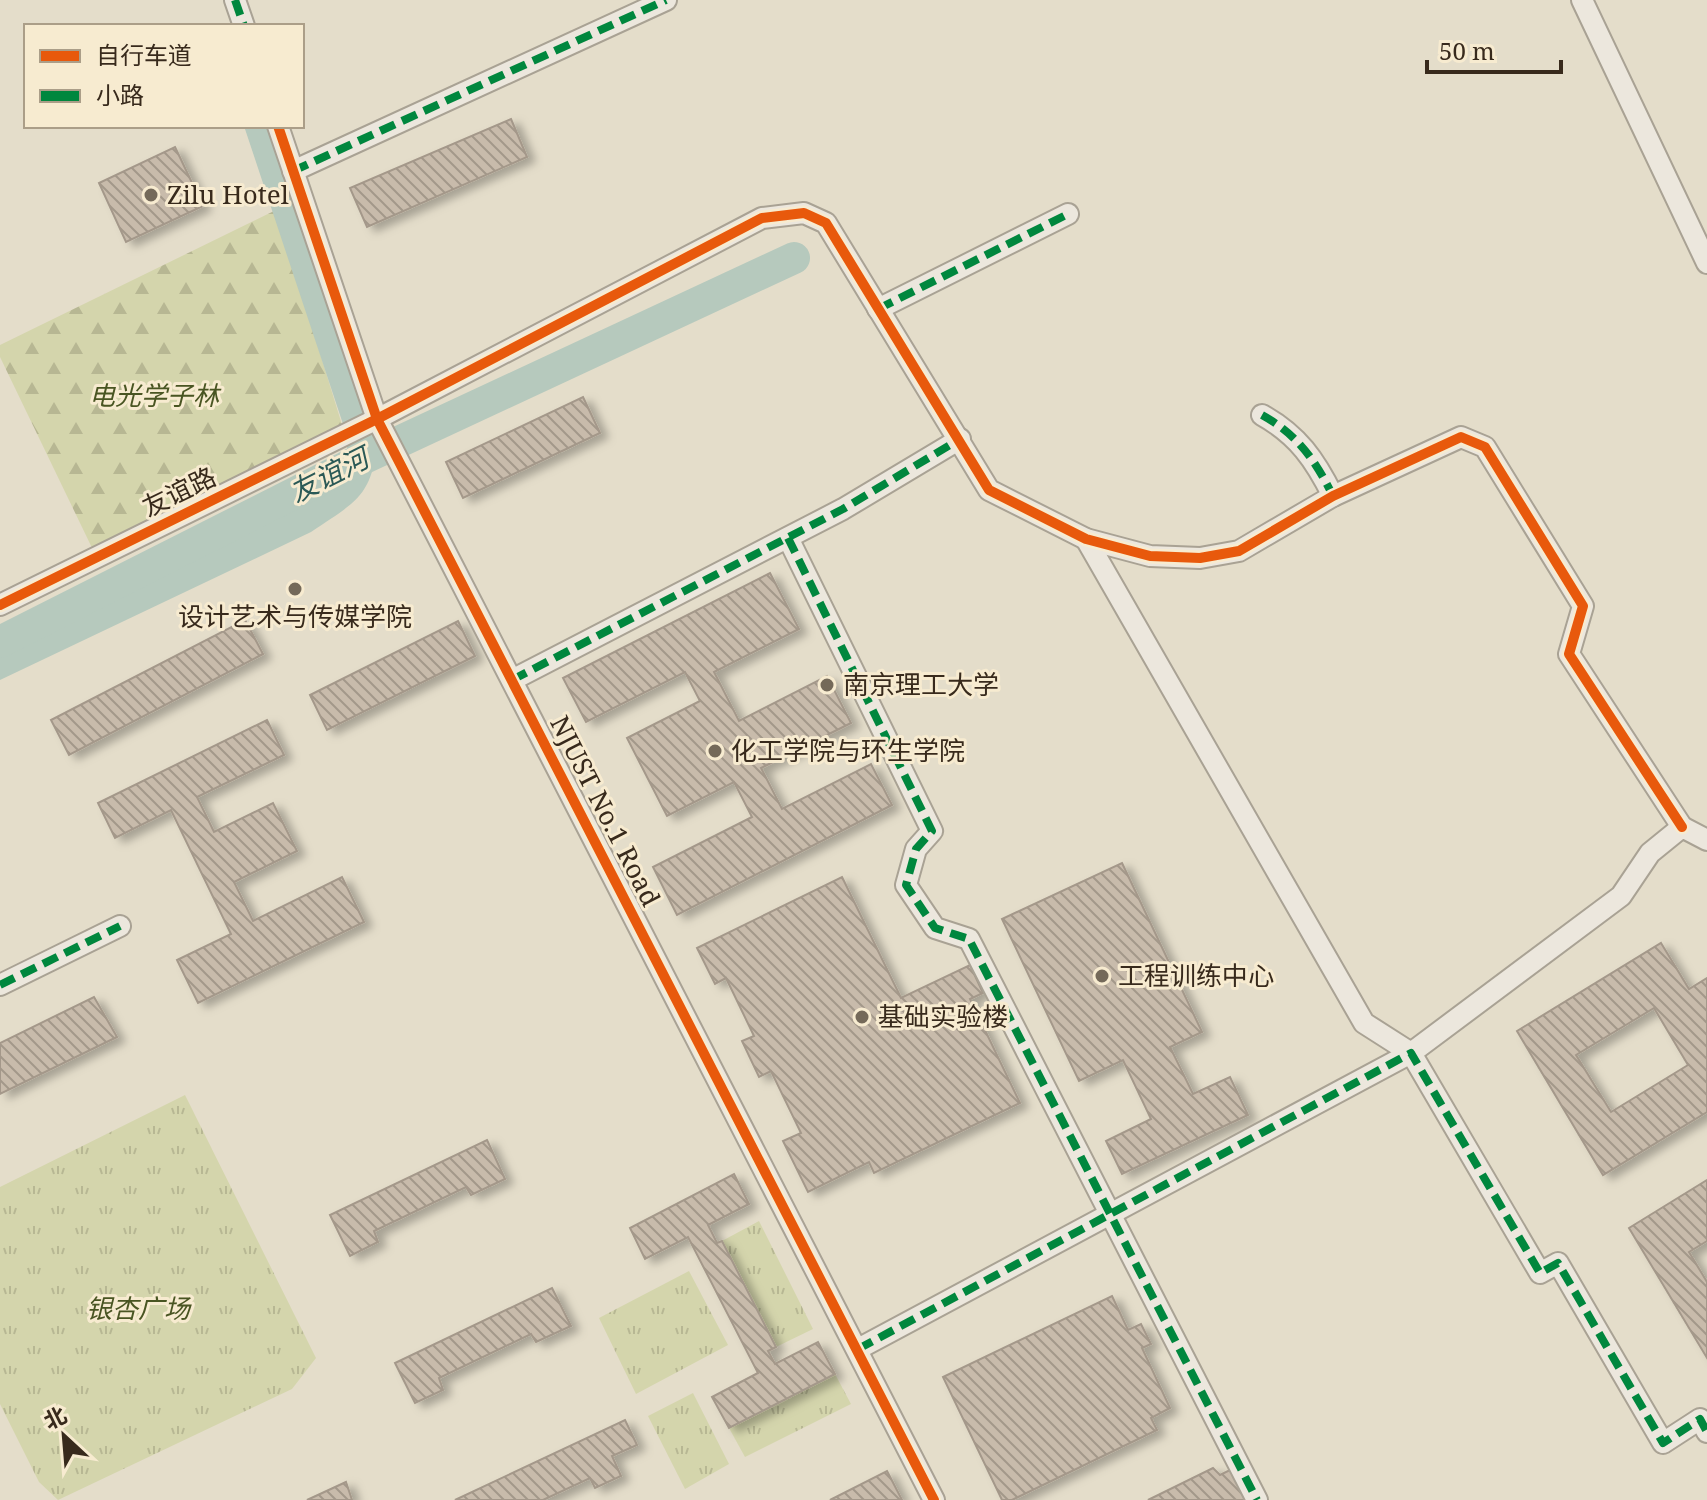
<svg xmlns="http://www.w3.org/2000/svg" width="1707" height="1500" viewBox="0 0 1707 1500" font-family="'Noto Serif','Noto Sans SC',serif">
<style>
.forest{fill:url(#forest-firs)}
.park{fill:url(#park-tufts)}
.water{fill:#b6c9bd}
.lines{fill:none;stroke-linecap:round;stroke-linejoin:round}
.river{stroke:#b6c9bd;stroke-width:32}
.building{fill:url(#building-back-hatch);stroke:#a4988a;stroke-width:2;fill-rule:evenodd;filter:url(#shadow)}
.minor-casing{stroke:#a9a294;stroke-width:24}
.minor{stroke:#ece7dd;stroke-width:20}
.quiet{stroke:#00873e;stroke-width:8;stroke-dasharray:16 8;stroke-linecap:butt}
.cycleway-casing{stroke:#f7ebd0;stroke-width:15}
.cycleway{stroke:#e8590c;stroke-width:10}
.poi-dot{fill:#746959;stroke:#f7ebd0;stroke-width:3}
.labels{text-anchor:middle;stroke-width:6;stroke-linejoin:round;paint-order:stroke}
.poi-label{font-size:26px;fill:#382a1c;stroke:#f7ebd0;text-anchor:start}
.park-label{font-size:26px;font-style:italic;fill:#495522;stroke:#f7ebd0}
.street-label{font-size:26px;fill:#382a1c;stroke:#f7ebd0}
.water-label{font-size:28px;font-style:italic;fill:#2b5956;stroke:#f7ebd0}
</style>
<defs>
<pattern id="forest-firs" width="22" height="20" patternUnits="userSpaceOnUse" patternTransform="scale(2)"><rect width="22" height="20" fill="#d4d5ac"/><path d="M5 1l3.5 6h-7zM16 11l3.5 6h-7z" fill="#b7b793"/></pattern>
<pattern id="park-tufts" width="24" height="20" patternUnits="userSpaceOnUse" patternTransform="scale(2)"><rect width="24" height="20" fill="#d4d5ac"/><path d="M3 7l-1-3M5 7V3M7 7l1-3M15 17l-1-3M17 17v-4M19 17l1-3" fill="none" stroke="#b7b793"/></pattern>
<pattern id="building-back-hatch" width="6" height="6" patternUnits="userSpaceOnUse" patternTransform="scale(2)"><rect width="6" height="6" fill="#c8bbab"/><path d="M-1 5l2 2M0 0l6 6M5-1l2 2" fill="none" stroke="#a3988a"/></pattern>
<filter id="shadow"><feDropShadow dx="8" dy="4.5" stdDeviation="4" flood-color="#0004"/></filter>
</defs>
<rect width="100%" height="100%" fill="#e4ddca"/>
<polygon class="forest" points="276,210 343,428 94,552 0,357 0,345"/>
<g class="park">
<polygon points="185,1095 316,1358 292,1389 58,1500 39,1482 0,1404 0,1187"/>
<polygon points="759,1221 813,1329 776,1347 722,1241"/>
<polygon points="689,1271 728,1345 636,1394 599,1318"/>
<polygon points="835,1374 851,1404 745,1457 729,1428"/>
<polygon points="693,1393 729,1464 685,1489 648,1416"/>
</g>
<path class="water" d="M 244,126 L 270,126 L 377,440 C 373,497 355,502 311,532 L 0,680 L 0,636 L 312,495 C 342,472 352,469 345,430 Z"/>
<g class="lines">
<polyline class="river" points="0,642 360,460 794,258"/>
</g>
<g class="building">
<polygon points="511,119 527,157 367,227 350,188"/>
<polygon points="175,147 203,206 126,242 99,183"/>
<polygon points="583,397 600,433 463,498 446,462"/>
<polygon points="770,573 799,629 714,672 739,721 827,676 851,723 761,768 782,809 871,764 892,805 677,915 653,867 752,817 734,782 667,816 627,738 700,701 685,672 586,722 563,678"/>
<polygon points="245,620 263,654 69,755 51,720"/>
<polygon points="458,621 475,656 327,730 310,695"/>
<polygon points="267,720 284,755 197,797 214,832 273,803 297,851 234,882 253,921 342,877 364,922 198,1003 177,960 231,934 171,810 115,838 98,803"/>
<polygon points="1122,863 1202,1032 1170,1047 1193,1094 1230,1077 1248,1115 1122,1174 1106,1141 1151,1119 1123,1060 1079,1081 1002,919"/>
<polygon points="842,877 901,998 970,965 983,993 970,999 1020,1103 874,1173 869,1162 808,1192 783,1141 801,1133 771,1071 759,1077 742,1041 754,1036 726,978 715,984 697,948"/>
<path d="M 1661,943 L 1689,989 L 1707,978 L 1707,1112 L 1603,1175 L 1517,1031 ZM 1654,1008 L 1688,1065 L 1611,1112 L 1576,1055 Z"/>
<polygon points="94,997 117,1037 0,1094 0,1043"/>
<polygon points="487,1140 505,1179 471,1195 466,1187 374,1231 378,1242 350,1256 330,1215"/>
<polygon points="734,1174 749,1204 708,1225 717,1243 722,1241 776,1347 768,1351 775,1364 818,1342 835,1374 729,1428 712,1397 758,1373 688,1237 645,1259 630,1228"/>
<polygon points="1707,1180 1707,1241 1689,1252 1707,1282 1707,1358 1629,1228"/>
<polygon points="552,1288 571,1326 536,1342 531,1334 439,1378 443,1390 415,1403 395,1363"/>
<polygon points="1112,1296 1128,1330 1141,1324 1151,1344 1142,1348 1170,1408 1151,1418 1157,1430 1012,1500 1002,1500 943,1377"/>
<polygon points="625,1420 637,1445 612,1456 621,1476 595,1488 590,1478 543,1500 455,1500"/>
<polygon points="1236,1467 1252,1500 1148,1500 1213,1468 1220,1475"/>
<polygon points="887,1471 902,1500 830,1500"/>
<polygon points="346,1482 352,1500 307,1500"/>
</g>
<g class="lines">
<defs>
<g id="minor">
<polyline points="235,0 244,26"/>
<polyline points="1582,0 1707,263"/>
<polyline points="278,126 377,419 934,1500"/>
<polyline points="293,171 666,0"/>
<polyline points="878,309 1068,214"/>
<path d="M 1262,415 C 1298,435 1315,460 1333,496"/>
<polyline points="788,538 932,831 916,849 906,885 935,928 969,939 1257,1500"/>
<polyline points="1086,539 1364,1023 1411,1053 1621,896 1650,853 1682,827 1707,840"/>
<polyline points="0,605 377,419 762,218 804,213 826,223 989,490 1086,539 1150,556 1200,558 1239,551 1333,496 1461,437 1485,447 1583,606 1569,654 1682,827"/>
<polyline points="512,680 843,509 960,439"/>
<polyline points="0,985 120,926"/>
<polyline points="858,1349 1411,1053 1540,1273 1558,1263 1663,1443 1700,1419 1707,1432"/>
</g>
</defs>
<use href="#minor" class="minor-casing"/>
<use href="#minor" class="minor"/>
<g class="quiet">
<polyline points="235,0 244,26"/>
<polyline points="293,171 666,0"/>
<polyline points="878,309 1068,214"/>
<path d="M 1262,415 C 1298,435 1315,460 1333,496"/>
<polyline points="788,538 932,831 916,849 906,885 935,928 969,939 1257,1500"/>
<polyline points="512,680 843,509 960,439"/>
<polyline points="0,985 120,926"/>
<polyline points="858,1349 1411,1053 1540,1273 1558,1263 1663,1443 1700,1419 1707,1432"/>
</g>
<defs>
<g id="cycleway">
<polyline points="278,126 377,419 934,1500"/>
<polyline points="0,605 377,419 762,218 804,213 826,223 989,490 1086,539 1150,556 1200,558 1239,551 1333,496 1461,437 1485,447 1583,606 1569,654 1682,827"/>
</g>
</defs>
<use href="#cycleway" class="cycleway-casing"/>
<use href="#cycleway" class="cycleway"/>
</g>
<g class="poi-dot">
<circle cx="151" cy="195" r="8"/>
<circle cx="295" cy="589" r="8"/>
<circle cx="827" cy="685" r="8"/>
<circle cx="715" cy="751" r="8"/>
<circle cx="1102" cy="976" r="8"/>
<circle cx="862" cy="1017" r="8"/>
</g>
<g class="labels">
<g class="poi-label">
<text x="167" y="204">Zilu Hotel</text>
<text x="295" y="626" text-anchor="middle">设计艺术与传媒学院</text>
<text x="843" y="694">南京理工大学</text>
<text x="731" y="760">化工学院与环生学院</text>
<text x="1118" y="985">工程训练中心</text>
<text x="878" y="1026">基础实验楼</text>
</g>
<g class="park-label">
<text x="154" y="405">电光学子林</text>
<text x="138" y="1318">银杏广场</text>
</g>
<g class="street-label">
<text transform="translate(179 492) rotate(-26)" y="9">友谊路</text>
<text transform="translate(605 811) rotate(63)" y="9">NJUST No.1 Road</text>
</g>
<g class="water-label">
<text transform="translate(329 475) rotate(-27)" y="10">友谊河</text>
</g>
</g>
<rect x="24" y="24" width="280" height="104" fill="#f7ebd0" stroke="#ab9e88" stroke-width="2"/>
<rect x="40" y="50" width="40" height="12" fill="#e8590c" stroke="#ab9e88" stroke-width="2"/>
<text x="96" y="64" font-size="24" fill="#382a1c">自行车道</text>
<rect x="40" y="90" width="40" height="12" fill="#00873e" stroke="#ab9e88" stroke-width="2"/>
<text x="96" y="104" font-size="24" fill="#382a1c">小路</text>
<g transform="translate(64 1436) rotate(334)" stroke="#f7ebd0" stroke-width="6" paint-order="stroke">
<path d="M0-6L14 30L0 20L-14 30Z" fill="#382a1c"/>
<text y="-12" font-size="22" font-weight="bold" text-anchor="middle" fill="#382a1c">北</text>
</g>
<path d="M1427 60v12h134v-12" fill="none" stroke="#382a1c" stroke-width="4"/>
<text x="1439" y="60" font-size="24" fill="#382a1c" stroke="#f7ebd0" stroke-width="6" paint-order="stroke">50 m</text>
</svg>
